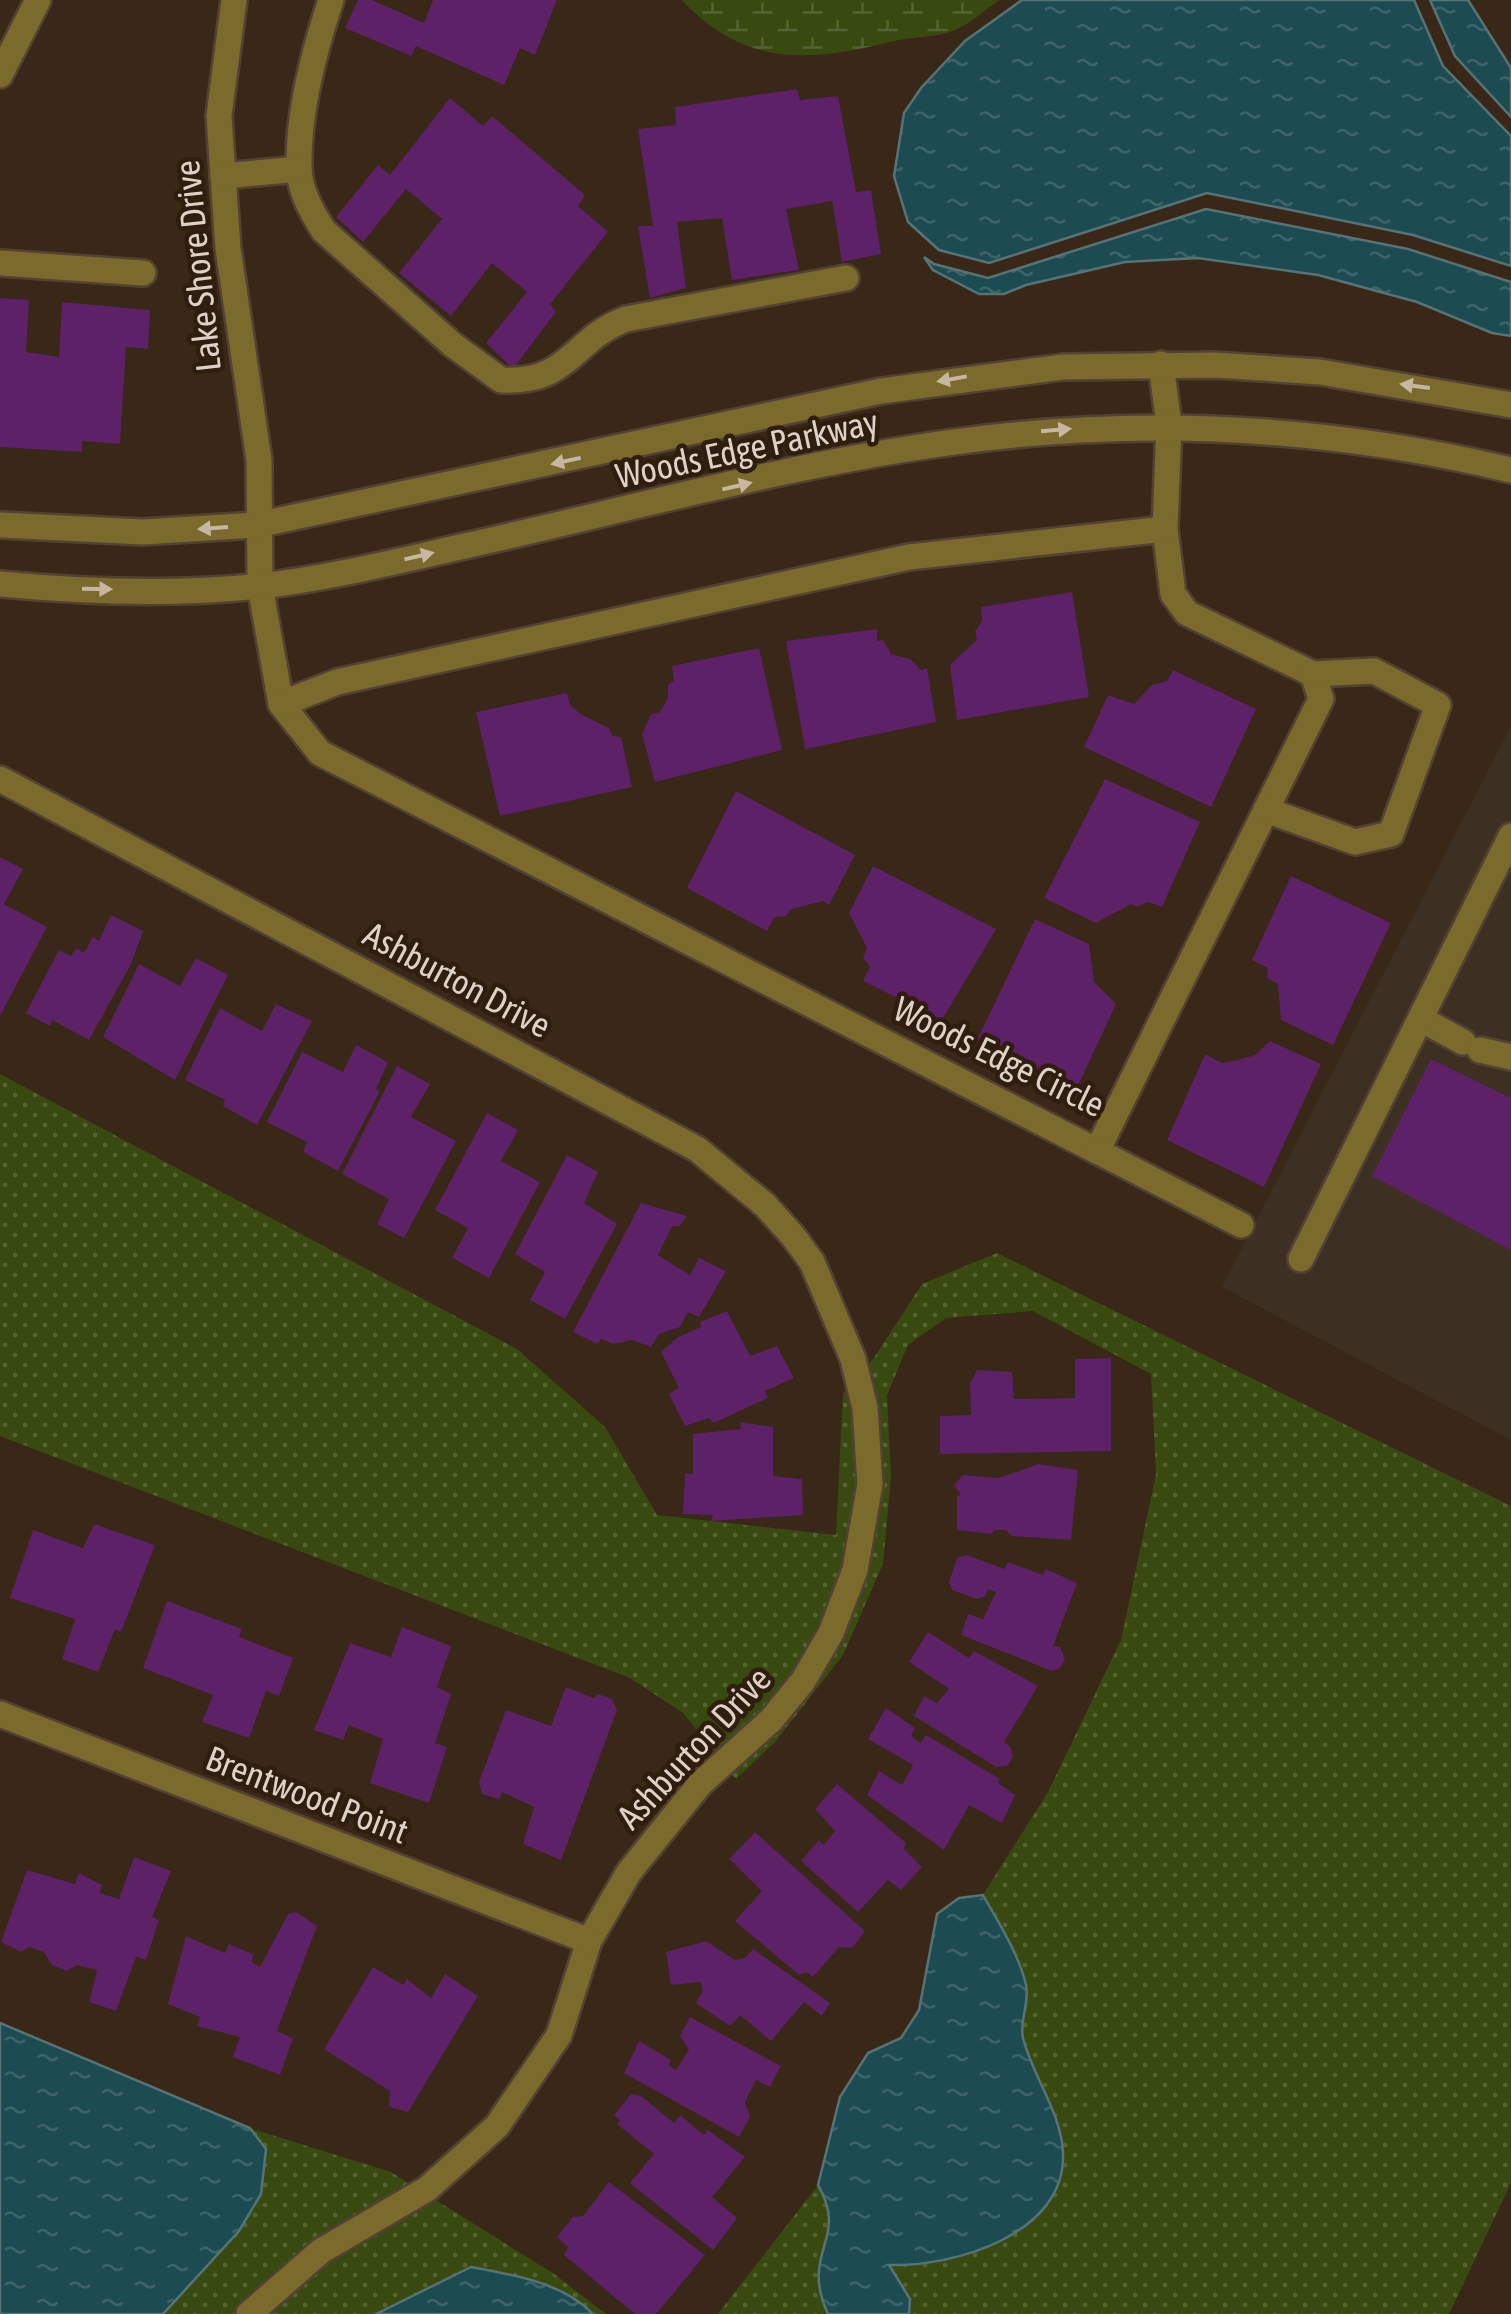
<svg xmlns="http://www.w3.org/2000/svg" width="1511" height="2314" viewBox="0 0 1511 2314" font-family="'Asap Condensed',sans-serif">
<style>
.commercial{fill:#3d3022}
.grass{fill:url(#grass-dots)}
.wetland{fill:url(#wetland-marsh)}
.water{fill:url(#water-ripples);stroke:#567375;stroke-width:2.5}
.building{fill:#5c2166}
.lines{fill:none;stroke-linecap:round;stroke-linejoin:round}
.minor-casing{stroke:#534233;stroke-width:30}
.minor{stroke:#7a6a2c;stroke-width:25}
.oneway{fill:#c5b7a1}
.labels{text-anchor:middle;stroke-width:9;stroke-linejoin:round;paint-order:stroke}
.street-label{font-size:35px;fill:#ded1c8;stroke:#2f1d0e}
</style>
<defs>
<pattern id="grass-dots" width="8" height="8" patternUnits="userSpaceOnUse" patternTransform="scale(2.5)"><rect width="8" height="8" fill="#394a11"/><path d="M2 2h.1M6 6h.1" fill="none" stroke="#556332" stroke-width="1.8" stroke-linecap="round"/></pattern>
<pattern id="wetland-marsh" width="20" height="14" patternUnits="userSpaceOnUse" patternTransform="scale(2.5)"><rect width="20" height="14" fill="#394a11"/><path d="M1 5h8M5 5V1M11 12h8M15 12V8" fill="none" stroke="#556332"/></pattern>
<pattern id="water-ripples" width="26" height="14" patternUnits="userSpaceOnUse" patternTransform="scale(2.5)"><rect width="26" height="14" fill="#1c4b51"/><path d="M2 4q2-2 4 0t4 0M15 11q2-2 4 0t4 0" fill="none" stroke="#3d6469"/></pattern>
</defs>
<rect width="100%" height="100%" fill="#392717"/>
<polygon class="commercial" points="1511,726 1511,1440 1222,1287"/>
<g class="grass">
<polygon points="0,1074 517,1349 605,1427 657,1515 836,1535 843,1394 874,1358 922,1284 997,1253 1511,1506 1511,2183 1449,2314 718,2314 818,2185 840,2097 868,2053 901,2038 919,2010 937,1914 959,1898 983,1895 1048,1792 1121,1640 1156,1474 1151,1374 1033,1311 946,1318 908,1345 887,1395 891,1477 883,1564 843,1655 776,1741 736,1779 683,1713 630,1678 0,1436"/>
<polygon points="0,2023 249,2128 391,2172 554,2274 606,2314 0,2314"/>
</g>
<path class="wetland" d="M 682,0 L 999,0 C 985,10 970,24 955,30 C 936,38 914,36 894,41 C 811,62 745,68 682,0 Z"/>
<g class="water">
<polygon points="1022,0 1414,0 1443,66 1511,136 1511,266 1413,235 1207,193 989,263 939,250 908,222 894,176 904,113 921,88 965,41"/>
<polygon points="1430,0 1468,0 1511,68 1511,117 1455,56"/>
<polygon points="1206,209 1408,249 1511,282 1511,336 1492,333 1417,302 1318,275 1198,258 1125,262 1026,285 1004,294 979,294 933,270 924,257 934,264 988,278"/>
<path d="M 983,1895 C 998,1922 1019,1954 1026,1985 C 1030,2002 1019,2021 1023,2038 C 1032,2075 1062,2114 1063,2153 C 1066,2235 953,2267 889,2265 L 910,2299 L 909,2314 L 828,2314 C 799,2251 850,2240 818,2185 L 840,2097 L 868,2053 L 901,2038 L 919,2010 L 937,1914 L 959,1898 Z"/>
<polygon points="0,2023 250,2128 266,2149 261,2194 239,2231 163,2314 0,2314"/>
<path d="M 471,2267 C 513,2275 562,2282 593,2314 L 376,2314 Z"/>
</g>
<g class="building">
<polygon points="358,0 372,0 424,23 433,0 557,0 535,55 520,48 504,85 416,46 411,56 345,28"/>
<polygon points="797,89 800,100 838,96 856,192 871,190 881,254 842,262 832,201 786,209 799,270 732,280 722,218 677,222 686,288 650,298 638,226 653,226 638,129 676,125 675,107"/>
<polygon points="450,98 483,126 492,116 585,195 578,206 608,232 550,304 556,312 513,369 486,343 527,292 492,263 451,316 399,273 442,219 406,189 363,242 336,217 378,165 390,175"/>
<polygon points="0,298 29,300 26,352 59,357 62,302 150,310 148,349 126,347 120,444 82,441 82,452 0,447"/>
<polygon points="1072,592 1089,697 957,720 950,665 977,640 975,631 982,621 981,607"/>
<polygon points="877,629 877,641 883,640 891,654 910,659 921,670 927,668 936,722 805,749 786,641"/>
<polygon points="759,648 782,750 655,782 642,734 651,714 660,712 668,698 668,685 674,681 672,666"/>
<polygon points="1173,670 1256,709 1211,807 1084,747 1108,695 1134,704 1152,685 1167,681"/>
<polygon points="567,693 570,705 582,715 609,728 612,736 621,737 632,787 500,816 476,712"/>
<polygon points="1105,779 1200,822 1162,907 1148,902 1137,907 1131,904 1096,923 1044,898"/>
<polygon points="736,791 855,855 829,905 823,901 791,909 786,916 775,917 767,931 687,888"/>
<polygon points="0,857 23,869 4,904 47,927 0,1016"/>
<polygon points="873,866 996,929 942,1020 863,981 870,966 863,958 867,948 849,913"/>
<polygon points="1291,876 1391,923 1333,1045 1281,1020 1278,984 1267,978 1268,968 1252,960"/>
<polygon points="111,915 143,931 131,964 89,1040 52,1020 50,1026 26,1013 59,950 71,956 76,948 84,953 93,937 99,941"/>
<polygon points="1035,919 1089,944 1094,982 1116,1004 1077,1088 976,1042"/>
<polygon points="196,958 228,975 175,1080 103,1037 139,964 180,986"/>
<polygon points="276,1004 312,1021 257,1125 223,1106 225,1100 185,1080 220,1008 262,1031"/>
<polygon points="1270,1041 1321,1064 1264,1187 1167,1140 1205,1054 1222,1063 1238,1060 1255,1055"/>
<polygon points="356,1045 388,1062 376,1089 380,1091 338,1171 303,1152 307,1142 267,1122 302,1052 343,1072"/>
<polygon points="1431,1059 1511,1098 1511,1250 1372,1176"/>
<polygon points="397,1066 430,1084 411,1117 456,1141 404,1238 377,1224 389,1199 342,1174"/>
<polygon points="487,1113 518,1130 501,1161 540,1182 489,1278 452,1258 468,1228 435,1210"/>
<polygon points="567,1155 598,1172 584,1203 617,1224 565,1319 530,1300 545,1272 515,1254"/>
<polygon points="641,1203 687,1216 679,1226 672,1226 658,1255 690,1275 699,1258 726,1271 699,1317 688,1312 680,1327 659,1334 651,1347 632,1340 613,1344 601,1339 597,1344 573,1332"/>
<polygon points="727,1311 750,1356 777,1346 794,1378 765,1391 768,1398 714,1423 709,1418 685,1426 669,1394 679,1388 661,1352 678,1337 701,1327 700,1322"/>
<polygon points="1111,1358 1111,1451 940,1454 940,1416 971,1415 970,1384 977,1370 1012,1372 1014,1399 1075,1398 1075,1359"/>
<polygon points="740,1422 773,1427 773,1476 802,1479 803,1515 711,1521 713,1515 683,1514 685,1473 693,1474 693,1434 741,1429"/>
<polygon points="1038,1464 1078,1470 1071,1540 1011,1536 1006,1530 994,1530 992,1534 957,1530 957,1496 961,1495 954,1485 963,1475 999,1478"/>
<polygon points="94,1524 155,1545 121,1632 115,1629 98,1672 62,1659 75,1619 10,1598 33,1530 83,1548"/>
<polygon points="967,1555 1004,1569 1008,1562 1043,1575 1046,1569 1077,1583 1053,1646 1060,1647 1065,1659 1060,1668 1052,1671 961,1635 968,1614 983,1619 996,1592 988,1589 985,1597 977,1599 952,1590 949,1582 957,1558"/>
<polygon points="167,1601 242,1629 239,1637 293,1658 279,1696 266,1691 249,1738 202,1722 213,1695 143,1668"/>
<polygon points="402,1627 451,1646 437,1687 451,1694 435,1743 447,1747 429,1803 370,1783 383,1739 349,1725 343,1740 314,1730 350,1643 391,1657"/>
<polygon points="928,1632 969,1658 974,1651 1038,1686 1004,1742 1010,1746 1013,1757 1007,1766 996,1767 914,1716 924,1696 937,1703 949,1689 909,1662"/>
<polygon points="566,1687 593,1698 598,1694 612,1699 617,1710 561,1860 523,1844 534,1807 502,1792 499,1799 482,1794 479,1782 506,1710 551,1726"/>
<polygon points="886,1708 915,1728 911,1736 921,1743 926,1735 1000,1779 998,1783 1015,1795 1002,1823 969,1805 944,1850 867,1795 879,1771 902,1785 913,1765 868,1739"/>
<polygon points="837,1784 906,1843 904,1849 922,1867 901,1890 888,1880 858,1912 801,1861 819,1840 824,1845 835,1831 815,1809"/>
<polygon points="755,1832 865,1931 852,1948 839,1947 813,1977 806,1972 799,1975 735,1921 762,1891 729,1859"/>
<polygon points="134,1857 171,1871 152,1917 159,1920 146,1960 136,1957 116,2011 89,2002 97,1970 77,1965 67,1971 52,1965 44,1952 29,1947 21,1952 1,1942 27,1870 75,1884 79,1873 102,1885 100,1893 119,1899"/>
<polygon points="296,1912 317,1926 277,2031 293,2038 280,2075 233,2057 240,2037 197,2026 200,2017 168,2004 186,1936 225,1953 229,1944 253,1954 252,1962 260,1967 288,1914"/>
<polygon points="706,1941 735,1960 745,1958 753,1949 830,2003 822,2016 804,2002 771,2041 740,2015 730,2026 696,2003 703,1991 701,1982 671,1985 666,1952"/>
<polygon points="373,1967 403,1985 407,1979 431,1998 445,1974 478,1996 408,2112 389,2107 390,2091 324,2049"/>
<polygon points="690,2017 781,2066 770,2087 756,2080 745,2102 750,2117 739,2137 624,2073 639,2041 671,2060 669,2066 676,2070 689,2050 680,2036"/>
<polygon points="631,2094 641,2096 674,2123 680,2115 704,2135 708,2130 745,2157 712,2197 737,2218 713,2250 630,2183 654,2154 617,2124 620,2120 614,2115"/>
<polygon points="609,2182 705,2255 656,2314 635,2314 564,2255 568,2247 557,2237 573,2217 583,2216"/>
</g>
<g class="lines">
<defs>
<g id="minor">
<polyline points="234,0 219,116 228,248 259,460 260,586 281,704 320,753 1097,1151 1321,699 1313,674 1187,613 1173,594 1165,529 1169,425 1161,364"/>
<path d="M 331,0 C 314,51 298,113 299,167 C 299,190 312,213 324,231 L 453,345 L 501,380 C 570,384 572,339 626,319 L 846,278"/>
<polyline points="0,75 38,0"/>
<polyline points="223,176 299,169"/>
<polyline points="0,263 143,273"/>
<polyline points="0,525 143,532 257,525 881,391 1063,367 1215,365 1320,372 1511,405"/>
<path d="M 0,584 C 85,592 176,595 261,586 C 330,578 398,561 465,546 C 627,510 790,464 954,442 C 1143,416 1326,426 1511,470"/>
<polyline points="281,704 337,682 909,557 1165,529"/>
<polyline points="0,779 697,1149 765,1205 793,1236 812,1262 853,1359 865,1408 870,1484 855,1570 831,1633 803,1681 771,1720 700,1784 629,1872 589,1941 559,2035 497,2126 427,2189 321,2251 249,2314"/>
<polyline points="1266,810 1355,842 1391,834 1438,705 1374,671 1313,674"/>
<polyline points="1421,1019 1463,1042"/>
<polyline points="1480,1050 1511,1057"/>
<polyline points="1097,1151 1241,1225"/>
<polyline points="1301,1259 1511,836"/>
<polyline points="0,1714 589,1941"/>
</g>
</defs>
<use href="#minor" class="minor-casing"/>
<use href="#minor" class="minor"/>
</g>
<defs><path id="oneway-solid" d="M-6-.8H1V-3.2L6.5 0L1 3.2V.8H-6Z" transform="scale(2.5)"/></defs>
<g class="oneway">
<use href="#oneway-solid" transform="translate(952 379) rotate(170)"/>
<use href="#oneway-solid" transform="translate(1415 386) rotate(-172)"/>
<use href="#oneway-solid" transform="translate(1056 430) rotate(-5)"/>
<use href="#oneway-solid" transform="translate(566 461) rotate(168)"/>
<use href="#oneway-solid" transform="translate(737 486) rotate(-13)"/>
<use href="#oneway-solid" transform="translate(213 528) rotate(176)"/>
<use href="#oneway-solid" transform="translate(419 556) rotate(-13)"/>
<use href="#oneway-solid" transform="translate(97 589) rotate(1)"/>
</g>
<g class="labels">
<g class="street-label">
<text transform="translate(198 266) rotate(-96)" y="12">Lake Shore Drive</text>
<text transform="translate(747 449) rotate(-12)" y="12">Woods Edge Parkway</text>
<text transform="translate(457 980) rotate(28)" y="12">Ashburton Drive</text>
<text transform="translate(999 1057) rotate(26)" y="12">Woods Edge Circle</text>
<text transform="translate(694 1748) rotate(-47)" y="12">Ashburton Drive</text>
<text transform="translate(307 1795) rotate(21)" y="12">Brentwood Point</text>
</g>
</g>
</svg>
